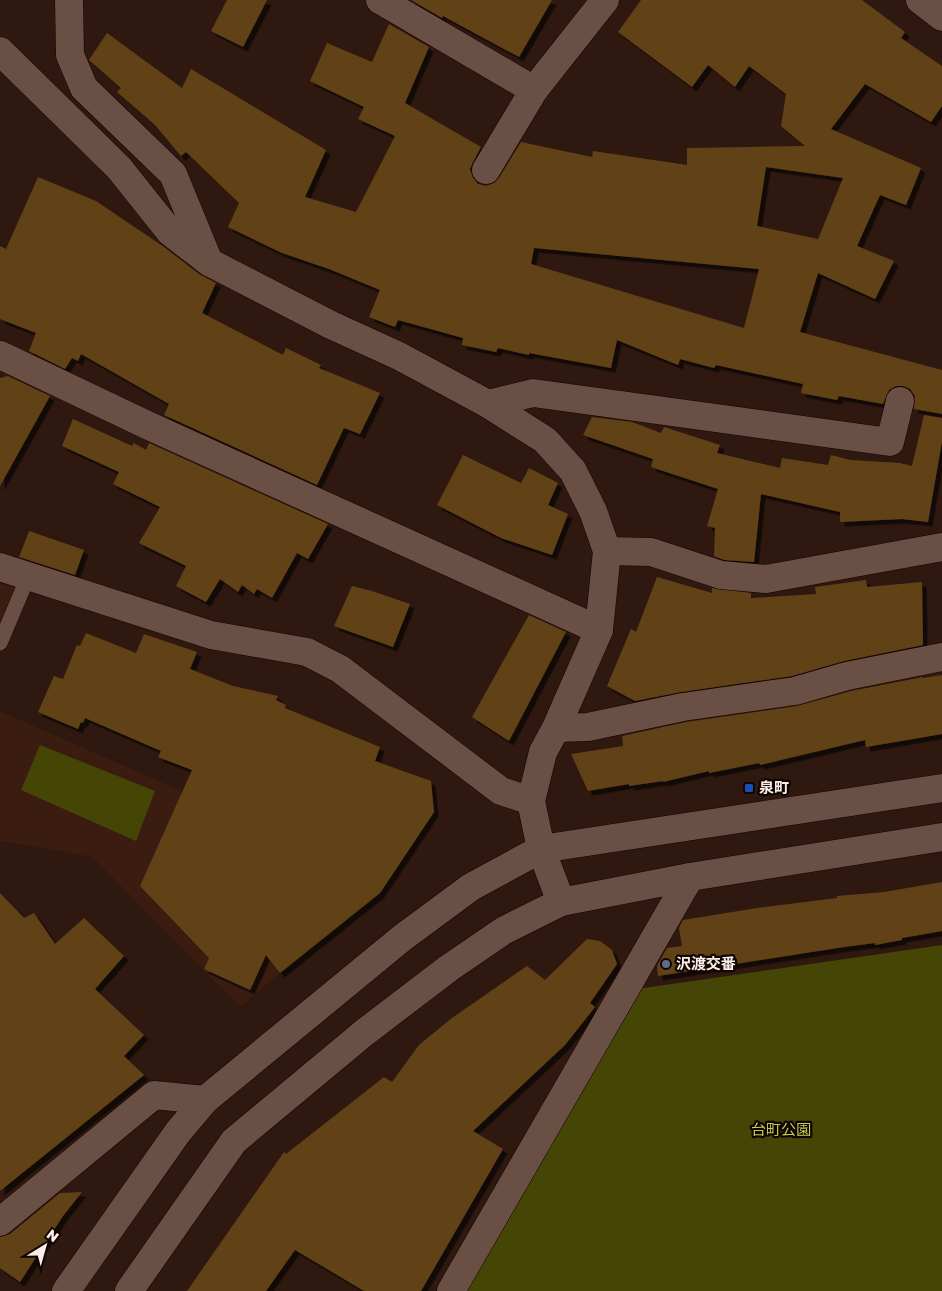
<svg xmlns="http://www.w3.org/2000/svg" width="942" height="1291" viewBox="0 0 942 1291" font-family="'Golos Text','Noto Sans JP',sans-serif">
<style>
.built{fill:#3a1c11}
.green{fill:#454606}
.building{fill:#614219;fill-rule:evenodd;filter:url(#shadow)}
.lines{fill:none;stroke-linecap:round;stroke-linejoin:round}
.service-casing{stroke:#150300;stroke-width:16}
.minor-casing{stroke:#150300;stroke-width:29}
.tertiary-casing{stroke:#150300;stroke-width:29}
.service{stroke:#6a4f45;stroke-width:15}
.minor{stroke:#6a4f45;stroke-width:28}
.tertiary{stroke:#6a4f45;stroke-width:28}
.transit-dot{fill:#1a4fb4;stroke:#0f0604;stroke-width:2}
.service-dot{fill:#5c6f8a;stroke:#0f0604;stroke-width:2}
.labels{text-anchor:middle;stroke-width:4.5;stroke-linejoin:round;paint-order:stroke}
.poi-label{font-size:15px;font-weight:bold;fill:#feede7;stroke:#0f0604;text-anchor:start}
.park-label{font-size:15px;fill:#cbcc4e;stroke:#0f0604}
</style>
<defs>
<filter id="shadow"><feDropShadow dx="4.5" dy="4.5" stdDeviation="0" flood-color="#0009"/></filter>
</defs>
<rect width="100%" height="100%" fill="#2e180f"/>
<g class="built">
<polygon points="0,584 16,587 0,627"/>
<polygon points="0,711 386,881 240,1007 92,857 0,841"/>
</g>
<g class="green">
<polygon points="40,745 155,791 136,841 21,790"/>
<polygon points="942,945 942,1291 460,1291 630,990"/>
</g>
<g class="building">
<polygon points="227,0 267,0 243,47 211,31"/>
<polygon points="411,0 552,0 519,57 443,16 442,18"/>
<path d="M 641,0 L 862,0 L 905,32 L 901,38 L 942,66 L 942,106 L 931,122 L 865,84 L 831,129 L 921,168 L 906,205 L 880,195 L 857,246 L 894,261 L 875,299 L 818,273 L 800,332 L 942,370 L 942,414 L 914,409 L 915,396 L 910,389 L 903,386 L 896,386 L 889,390 L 883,404 L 839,396 L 837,400 L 801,393 L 803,384 L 716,365 L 714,368 L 680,359 L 678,365 L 617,340 L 611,368 L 529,353 L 529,355 L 498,348 L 496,352 L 462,345 L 463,338 L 398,320 L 395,327 L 369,317 L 380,290 L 329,269 L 282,253 L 228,227 L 239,203 L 186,152 L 181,156 L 155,125 L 117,92 L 121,88 L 89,60 L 107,33 L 182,88 L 191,69 L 326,150 L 305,197 L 356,212 L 395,136 L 358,119 L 364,107 L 310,81 L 327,43 L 372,62 L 389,24 L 429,47 L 405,103 L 481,147 L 473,162 L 470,169 L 473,178 L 478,184 L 486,186 L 494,183 L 499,178 L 521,142 L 592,157 L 593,151 L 687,165 L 687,148 L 805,146 L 781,126 L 786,94 L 749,66 L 735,87 L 708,65 L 692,87 L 618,32 ZM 766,167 L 843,178 L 818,239 L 757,226 ZM 534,248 L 759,269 L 744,328 L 531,264 Z"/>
<polygon points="38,177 96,201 164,247 199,274 216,283 202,313 283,355 286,348 321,365 319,368 380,393 360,434 344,428 317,485 164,415 169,404 81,354 78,361 72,358 65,369 29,351 36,333 0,319 0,246 6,249"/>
<polygon points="8,376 50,396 0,486 0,378"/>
<polygon points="924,415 942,418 942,441 928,522 902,519 840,522 840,512 761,494 754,562 724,560 714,556 715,528 707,526 718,489 651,467 653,459 583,435 592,417 632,422 661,433 664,427 720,445 717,453 780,468 782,458 828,465 831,455 851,460 900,463 912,466"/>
<polygon points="73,419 132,446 134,443 146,450 149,443 328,524 308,559 297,553 272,598 257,589 254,594 242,585 238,592 220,579 206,602 176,586 186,566 139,543 160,507 113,484 119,472 62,446"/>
<polygon points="463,455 521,483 529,468 558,483 548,505 568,514 552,555 501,538 437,505"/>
<polygon points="29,531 84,550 75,575 19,557"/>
<polygon points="657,577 712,593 712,588 751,593 751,598 816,594 815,587 866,580 867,587 922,582 923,645 844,661 792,676 681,692 635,701 607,686 631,629 636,632"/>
<polygon points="352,586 372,591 410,604 393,647 334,626"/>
<polygon points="529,615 566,632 509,741 472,717"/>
<polygon points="86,633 136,653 144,634 197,652 190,669 233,686 278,696 276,700 286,705 285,708 380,747 375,761 431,781 434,812 380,893 280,973 266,955 250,990 204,969 209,958 140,886 192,770 158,757 161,751 85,718 83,723 81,722 78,729 38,712 54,676 63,679 77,645 80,646"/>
<polygon points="942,675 942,734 866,747 865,740 760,765 759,763 709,773 709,771 663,782 663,781 629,786 629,784 588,791 571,754 623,746 622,736 686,722 797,706 851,691 923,677 923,678"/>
<polygon points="942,882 942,931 902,938 902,940 875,945 875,943 844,947 658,976 657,966 667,948 682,946 679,928 683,920 757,908 837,898 837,896 884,892"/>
<polygon points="0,893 24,918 34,913 55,944 84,918 124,956 95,989 144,1035 124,1056 144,1075 0,1191"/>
<polygon points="587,939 600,941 612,950 617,964 590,1003 595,1007 565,1045 473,1131 503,1149 421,1291 364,1291 295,1250 266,1291 187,1291 284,1152 286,1154 384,1077 392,1082 419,1045 452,1018 527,966 545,980"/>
<polygon points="82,1192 63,1216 20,1282 0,1268 0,1237 10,1234 60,1193"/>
</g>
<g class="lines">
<defs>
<polyline id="service" points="0,643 28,577"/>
<g id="minor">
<polyline points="69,0 70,55 84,88 173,174 209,262"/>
<polyline points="380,0 534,90"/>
<polyline points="920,0 942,17"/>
<polyline points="486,170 534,90 605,0"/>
<polyline points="0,355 147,425 599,630"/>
<polyline points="488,404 533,393 890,442 900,401"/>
<polyline points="607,551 651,552 721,575 766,579 942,547"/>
<polyline points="0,567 211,635 307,652 340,669 501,791 531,801"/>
<polyline points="556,728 588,727 683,707 795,691 847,676 942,657"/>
<polyline points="0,1222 154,1095 205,1100"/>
<polyline points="451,1291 690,877"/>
</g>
<g id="tertiary">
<polyline points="0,51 119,168 170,232 209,262 331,325 399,356 488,404 545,440 573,471 593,511 607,551 599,630 556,728 543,752 531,801 541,849 561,902"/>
<polyline points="66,1291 178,1132 205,1100 402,938 471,887 541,849 942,788"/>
<polyline points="129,1291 234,1141 365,1032 449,968 503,931 561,902 690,877 942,837"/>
</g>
</defs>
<use href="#service" class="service-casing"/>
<use href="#minor" class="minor-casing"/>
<use href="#tertiary" class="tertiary-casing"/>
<use href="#service" class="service"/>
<use href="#minor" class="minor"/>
<use href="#tertiary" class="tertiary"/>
</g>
<rect class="transit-dot" x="744" y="783" width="10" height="10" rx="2.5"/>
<circle class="service-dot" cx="666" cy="964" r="5"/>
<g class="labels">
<g class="poi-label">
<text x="759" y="793">泉町</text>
<text x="676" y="969">沢渡交番</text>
</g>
<g class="park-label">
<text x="781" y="1135">台町公園</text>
</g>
</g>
<g transform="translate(45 1246) rotate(37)" stroke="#0f0604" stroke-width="4" paint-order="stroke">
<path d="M0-4L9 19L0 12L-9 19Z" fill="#feede7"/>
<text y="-8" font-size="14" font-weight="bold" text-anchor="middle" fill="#feede7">N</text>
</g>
</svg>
